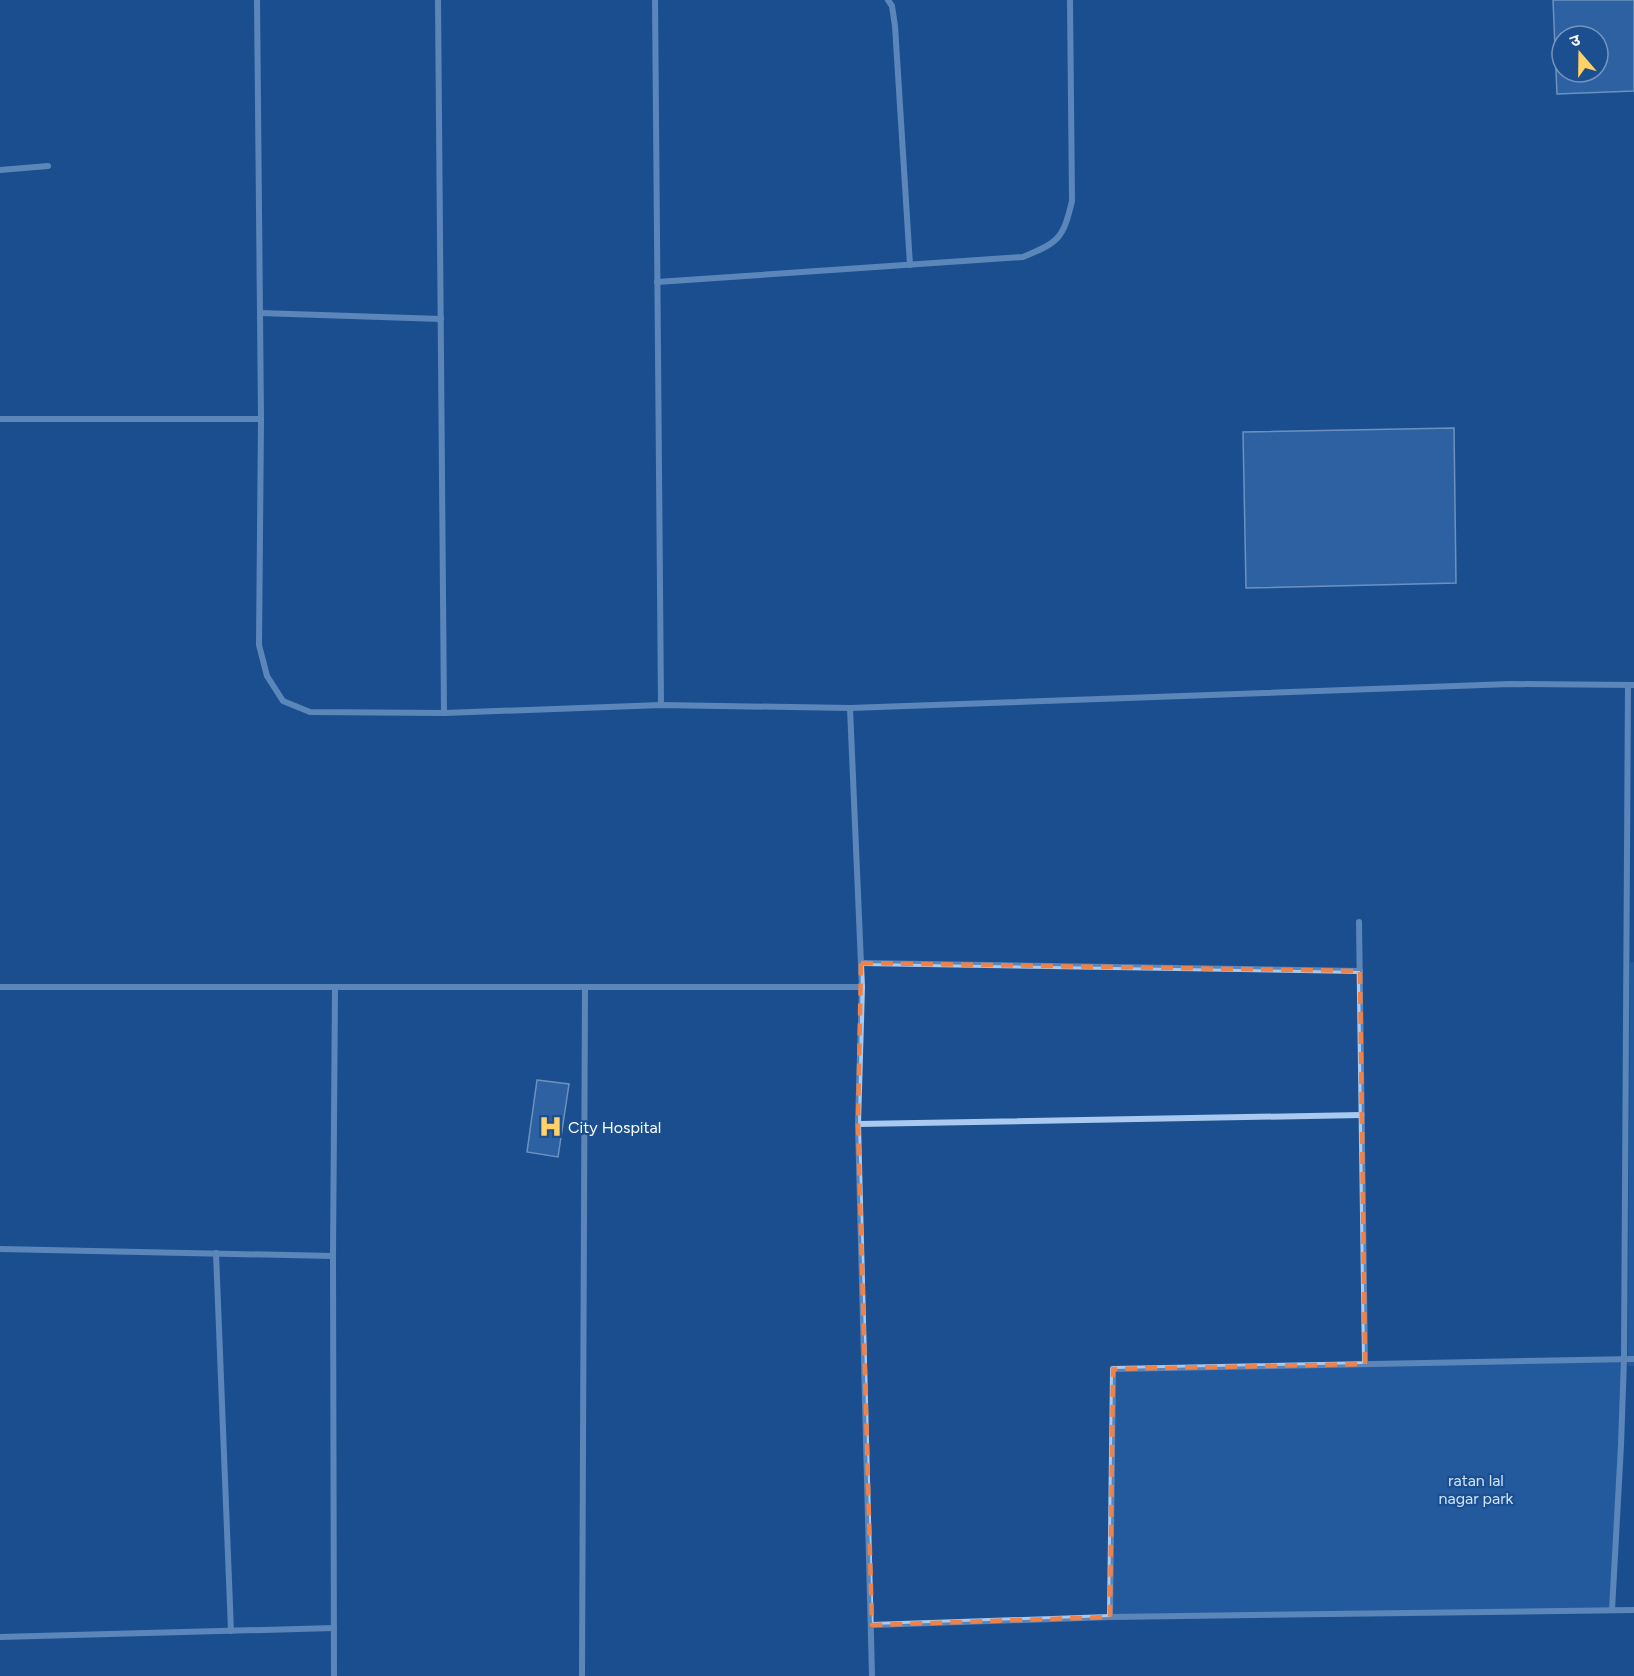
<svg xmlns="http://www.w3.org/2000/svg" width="1634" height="1676" viewBox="0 0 1634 1676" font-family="Figtree,'Noto Sans Devanagari',sans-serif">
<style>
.green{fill:#2e69ad}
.building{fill:#4478b7;stroke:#cfe3fa;stroke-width:1.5;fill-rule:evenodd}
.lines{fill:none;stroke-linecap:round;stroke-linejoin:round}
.minor{stroke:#a9c9ee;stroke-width:6}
.marked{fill:none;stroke:#ee8249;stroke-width:4.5;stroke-dasharray:12 8;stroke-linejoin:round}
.labels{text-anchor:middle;stroke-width:4.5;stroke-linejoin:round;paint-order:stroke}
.poi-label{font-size:16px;fill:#fff;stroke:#1b4f8f;text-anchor:start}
.park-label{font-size:16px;fill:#cfe3fa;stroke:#1b4f8f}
</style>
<rect width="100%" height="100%" fill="#1b4f8f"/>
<g class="green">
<polygon points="1634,962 1634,1366 1628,1366 1630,963"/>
<polygon points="1623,1361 1611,1612 1109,1619 1113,1372"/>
</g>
<g class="building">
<path d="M 1553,0 L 1634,0 L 1634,91 L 1557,94 ZM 1562,36 L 1598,36 L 1598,72 L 1562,72 Z"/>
<polygon points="1454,428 1456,583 1246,588 1243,432"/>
<polygon points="537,1080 569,1084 558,1157 527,1152"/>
</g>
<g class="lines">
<g class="minor">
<polyline points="257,0 261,419 259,645 267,676 283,701 310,712 444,713 661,705 850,708 1510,684 1634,685"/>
<polyline points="438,0 444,713"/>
<polyline points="655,0 661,705"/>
<polyline points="888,0 892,6 895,26 910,265"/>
<polyline points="0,170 48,166"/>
<path d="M 657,282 L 1023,257 C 1059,242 1063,239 1072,201 L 1070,0"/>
<polyline points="260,313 441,319"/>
<polyline points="0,419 261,419"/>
<polyline points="850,708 862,987 858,1124 872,1676"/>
<polyline points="1359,922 1365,1364"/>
<polyline points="861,963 1360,971"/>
<polyline points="0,987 862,987"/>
<polyline points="858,1124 1362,1115"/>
<polyline points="0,1249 333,1256"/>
<polyline points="216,1253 231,1631"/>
<polyline points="1612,1610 1621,1445 1624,1359 1628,685"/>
<polyline points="1110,1617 1113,1369 1634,1359"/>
<polyline points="872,1625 1110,1617 1634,1610"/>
<polyline points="0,1637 334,1628"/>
<polyline points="334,1676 333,1256 335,988"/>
<polyline points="582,1676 585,987"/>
</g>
</g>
<path d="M0 0H1634V1676H0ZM 861,963 L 1360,971 L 1365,1364 L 1113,1369 L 1110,1617 L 872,1625 L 858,1124 Z" fill="#1b4f8f" fill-opacity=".55" fill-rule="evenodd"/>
<path class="marked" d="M 861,963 L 1360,971 L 1365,1364 L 1113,1369 L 1110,1617 L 872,1625 L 858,1124 Z"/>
<defs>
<symbol id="hospital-bare" viewBox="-9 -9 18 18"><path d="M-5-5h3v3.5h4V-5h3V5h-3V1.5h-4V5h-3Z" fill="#ffd166" stroke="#1b4f8f" stroke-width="2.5" paint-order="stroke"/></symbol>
</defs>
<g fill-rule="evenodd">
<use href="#hospital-bare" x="534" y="1110" width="33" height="33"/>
</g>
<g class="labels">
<g class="poi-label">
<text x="568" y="1133">City Hospital</text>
</g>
<g class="park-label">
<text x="1476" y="1486">ratan lal<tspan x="1476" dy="18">nagar park</tspan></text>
</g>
</g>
<g transform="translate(1580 54) rotate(340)"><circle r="28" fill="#1b4f8f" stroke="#7695bc" stroke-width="1.5"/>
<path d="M0-4.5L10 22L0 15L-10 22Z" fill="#ffd166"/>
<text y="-9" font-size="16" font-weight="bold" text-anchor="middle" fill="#ffffff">उ</text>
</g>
</svg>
